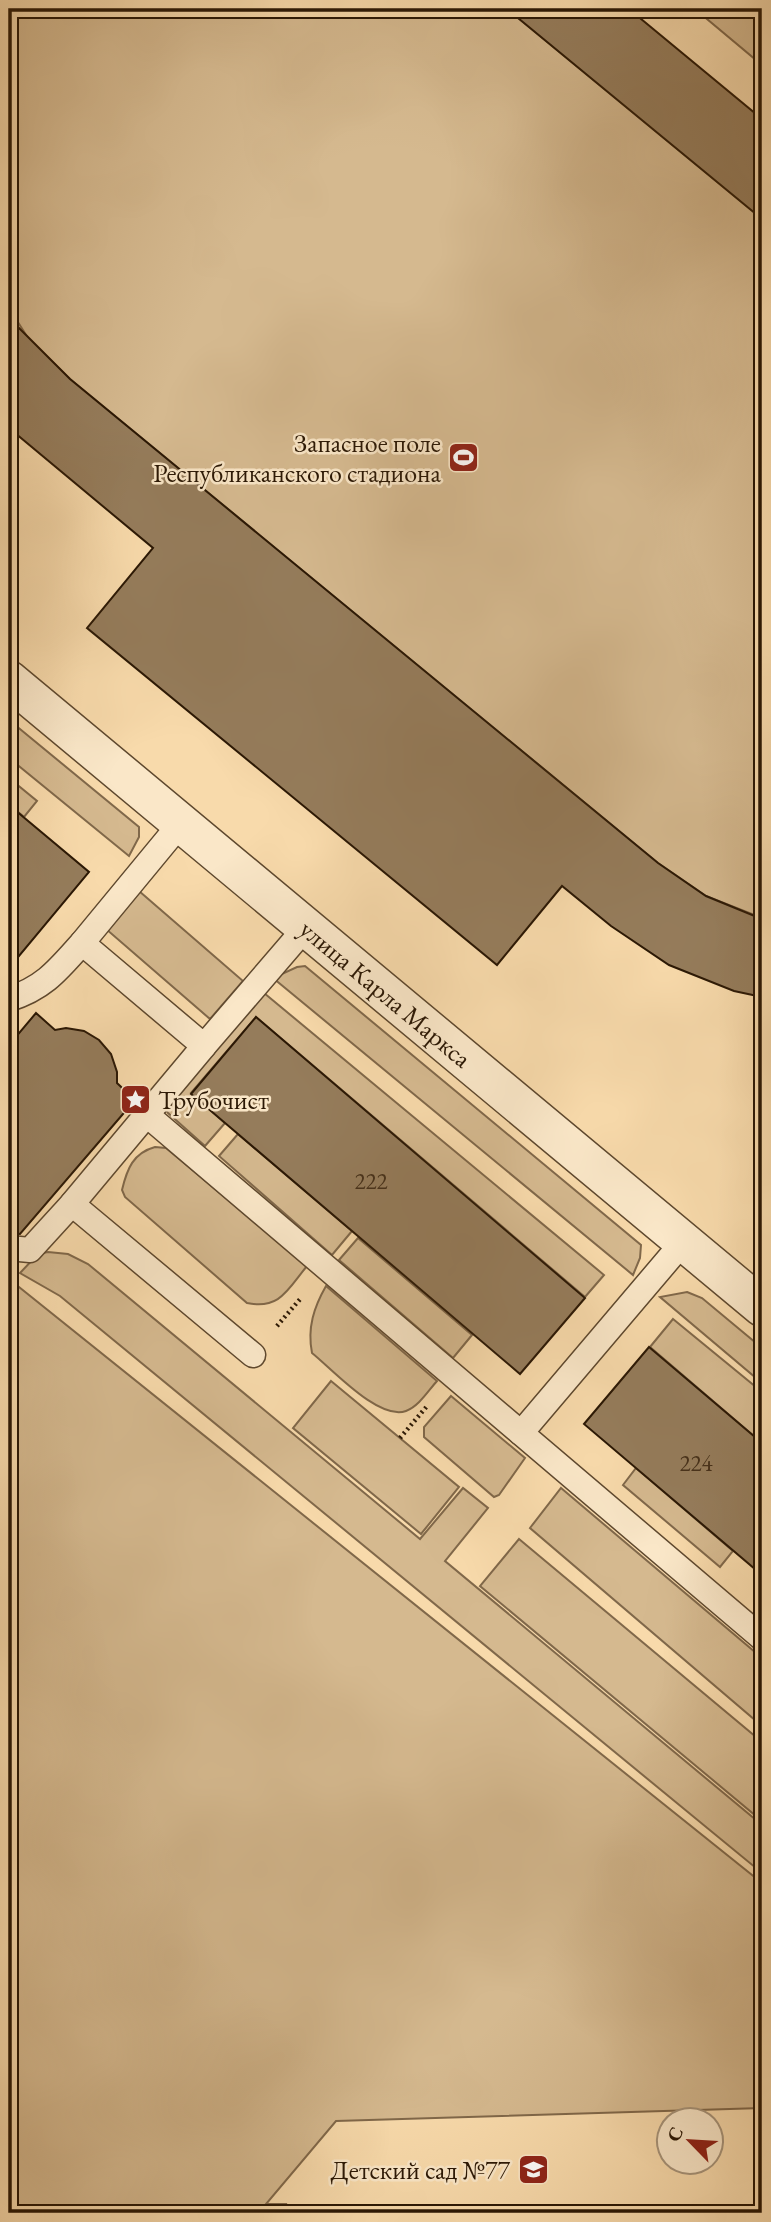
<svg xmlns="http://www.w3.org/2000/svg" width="771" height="2222" viewBox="0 0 771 2222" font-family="'EB Garamond',serif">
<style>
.green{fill:#d5b98f;stroke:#80684a;stroke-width:2}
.building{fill:#957c5b;stroke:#2a1704;stroke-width:2}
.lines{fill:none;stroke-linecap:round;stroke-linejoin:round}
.lane-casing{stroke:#5e482e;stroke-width:27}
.street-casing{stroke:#5e482e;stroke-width:41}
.path{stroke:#2a1704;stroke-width:4.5;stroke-dasharray:2 3.5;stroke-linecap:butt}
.lane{stroke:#fae7c8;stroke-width:24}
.street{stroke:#fae7c8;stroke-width:38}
.labels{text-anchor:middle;stroke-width:5;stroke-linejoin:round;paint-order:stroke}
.number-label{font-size:23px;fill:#45301a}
.poi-label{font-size:26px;fill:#2a1704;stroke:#fae7c8;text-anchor:end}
.street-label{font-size:26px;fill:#2a1704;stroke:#fae7c8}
</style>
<rect width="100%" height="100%" fill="#f8daab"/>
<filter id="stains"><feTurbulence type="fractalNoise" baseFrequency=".00286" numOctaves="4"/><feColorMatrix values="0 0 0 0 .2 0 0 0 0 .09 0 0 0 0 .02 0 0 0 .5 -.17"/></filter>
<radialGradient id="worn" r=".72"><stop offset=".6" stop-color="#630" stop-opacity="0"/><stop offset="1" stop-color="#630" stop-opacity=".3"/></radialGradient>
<g class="green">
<polygon points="14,9 507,9 762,219 762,918 706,896 658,863 70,379 28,338 9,308 9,16"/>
<polygon points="695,9 762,9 762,65"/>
<polygon points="9,720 139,827 139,837 129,856 9,758"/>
<polygon points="9,778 37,801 24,817 9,804"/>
<polygon points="139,891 243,981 210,1019 106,929"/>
<polygon points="305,966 641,1245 640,1258 633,1275 273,978 297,967"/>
<polygon points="258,988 604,1275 585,1297 256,1017 191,1093 225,1123 205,1146 168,1113 166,1110"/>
<polygon points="238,1134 352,1231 332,1255 219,1156"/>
<path d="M 155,1147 L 166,1148 L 307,1266 C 288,1289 280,1310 247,1303 L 125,1197 L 122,1190 C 127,1169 133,1153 155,1147 Z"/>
<polygon points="358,1238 472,1335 453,1358 339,1260"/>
<polygon points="48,1252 68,1254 88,1264 420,1539 463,1488 488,1508 445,1561 762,1825 762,1873 60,1296 20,1273 38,1254"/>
<polygon points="9,1279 762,1883 762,2108 336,2121 266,2204 286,2204 284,2213 9,2213"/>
<path d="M 326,1286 L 437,1381 C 428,1391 419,1406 406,1411 C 379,1421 332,1369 312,1353 C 307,1328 314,1307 326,1286 Z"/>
<polygon points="687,1292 702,1298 762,1348 762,1383 660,1297"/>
<polygon points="673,1319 762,1392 762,1443 650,1347"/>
<polygon points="331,1381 459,1487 421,1534 293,1428"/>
<polygon points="451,1396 525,1458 499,1495 494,1497 424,1437 424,1427"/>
<polygon points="636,1468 733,1551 720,1567 623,1485"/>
<polygon points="561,1488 762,1658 762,1726 530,1528"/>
<polygon points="519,1539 762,1742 762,1821 480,1586"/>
</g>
<g class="building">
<polygon points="507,9 629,9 762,119 762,219"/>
<polygon points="9,318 70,379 658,863 706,896 762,919 762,997 734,991 669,965 611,926 562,886 497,965 87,628 153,548 9,428"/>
<polygon points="9,805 89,872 9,968"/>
<polygon points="36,1013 55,1030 66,1028 84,1031 99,1040 111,1054 117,1072 117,1083 135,1100 20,1234 9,1233 9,1045"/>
<polygon points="256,1017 585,1298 520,1374 191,1094"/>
<polygon points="649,1347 762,1443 762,1575 584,1424"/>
</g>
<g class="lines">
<defs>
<g id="lane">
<polyline points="181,823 82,943 204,1046 307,926"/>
<path d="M 9,999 C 44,988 58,970 82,943"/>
<polyline points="204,1046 72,1204 253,1355"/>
<polyline points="147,1115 762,1638"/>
<polyline points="9,1248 30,1250 72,1204"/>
<polyline points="521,1433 684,1241"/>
</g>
<g id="street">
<path id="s1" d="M 9,680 L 762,1307"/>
</g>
</defs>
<use href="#lane" class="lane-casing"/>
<use href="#street" class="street-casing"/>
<g class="path">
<polyline points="277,1326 301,1298"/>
<polyline points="400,1438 428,1405"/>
</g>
<use href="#lane" class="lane"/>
<use href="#street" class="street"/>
</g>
<defs>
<symbol id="stadium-square" viewBox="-11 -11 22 22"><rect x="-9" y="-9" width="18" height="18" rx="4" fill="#8f2418" stroke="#fae7c8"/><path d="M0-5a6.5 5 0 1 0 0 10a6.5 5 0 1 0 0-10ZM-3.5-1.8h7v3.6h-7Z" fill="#fff"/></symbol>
<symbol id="sight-square" viewBox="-11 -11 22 22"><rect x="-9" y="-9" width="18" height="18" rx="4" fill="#8f2418" stroke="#fae7c8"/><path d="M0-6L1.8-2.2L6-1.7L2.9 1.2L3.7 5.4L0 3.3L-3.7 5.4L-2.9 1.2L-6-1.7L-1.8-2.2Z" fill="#fff"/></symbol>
<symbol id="school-square" viewBox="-11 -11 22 22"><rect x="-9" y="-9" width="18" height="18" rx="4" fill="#8f2418" stroke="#fae7c8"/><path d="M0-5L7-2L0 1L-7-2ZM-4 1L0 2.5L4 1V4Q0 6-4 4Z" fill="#fff"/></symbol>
</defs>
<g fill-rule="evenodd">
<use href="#stadium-square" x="446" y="440" width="35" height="35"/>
<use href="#sight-square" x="118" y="1082" width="35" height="35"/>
<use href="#school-square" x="516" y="2152" width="35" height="35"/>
</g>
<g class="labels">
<g class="number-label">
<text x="371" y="1189">222</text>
<text x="696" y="1471">224</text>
</g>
<g class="poi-label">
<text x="441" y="452">Запасное поле<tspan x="441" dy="30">Республиканского стадиона</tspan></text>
<text x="158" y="1109" text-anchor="start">Трубочист</text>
<text x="510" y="2179">Детский сад №77</text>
</g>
<g class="street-label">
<text dy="9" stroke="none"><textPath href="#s1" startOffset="490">улица Карла Маркса</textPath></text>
</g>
</g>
<rect width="771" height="2222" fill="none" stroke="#f8daab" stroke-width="35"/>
<rect x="10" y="10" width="750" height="2201" fill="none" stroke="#2a1704" stroke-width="3.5"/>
<rect x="18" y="18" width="736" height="2187" fill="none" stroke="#2a1704" stroke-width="2"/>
<g transform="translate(690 2141) rotate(295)"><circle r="33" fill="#fae7c8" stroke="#a7947a" stroke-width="2"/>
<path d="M0-5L12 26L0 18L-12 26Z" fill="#8f2418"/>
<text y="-10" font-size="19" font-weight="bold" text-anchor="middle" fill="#2a1704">С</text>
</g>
<rect width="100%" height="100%" filter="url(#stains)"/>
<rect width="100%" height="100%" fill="url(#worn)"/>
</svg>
